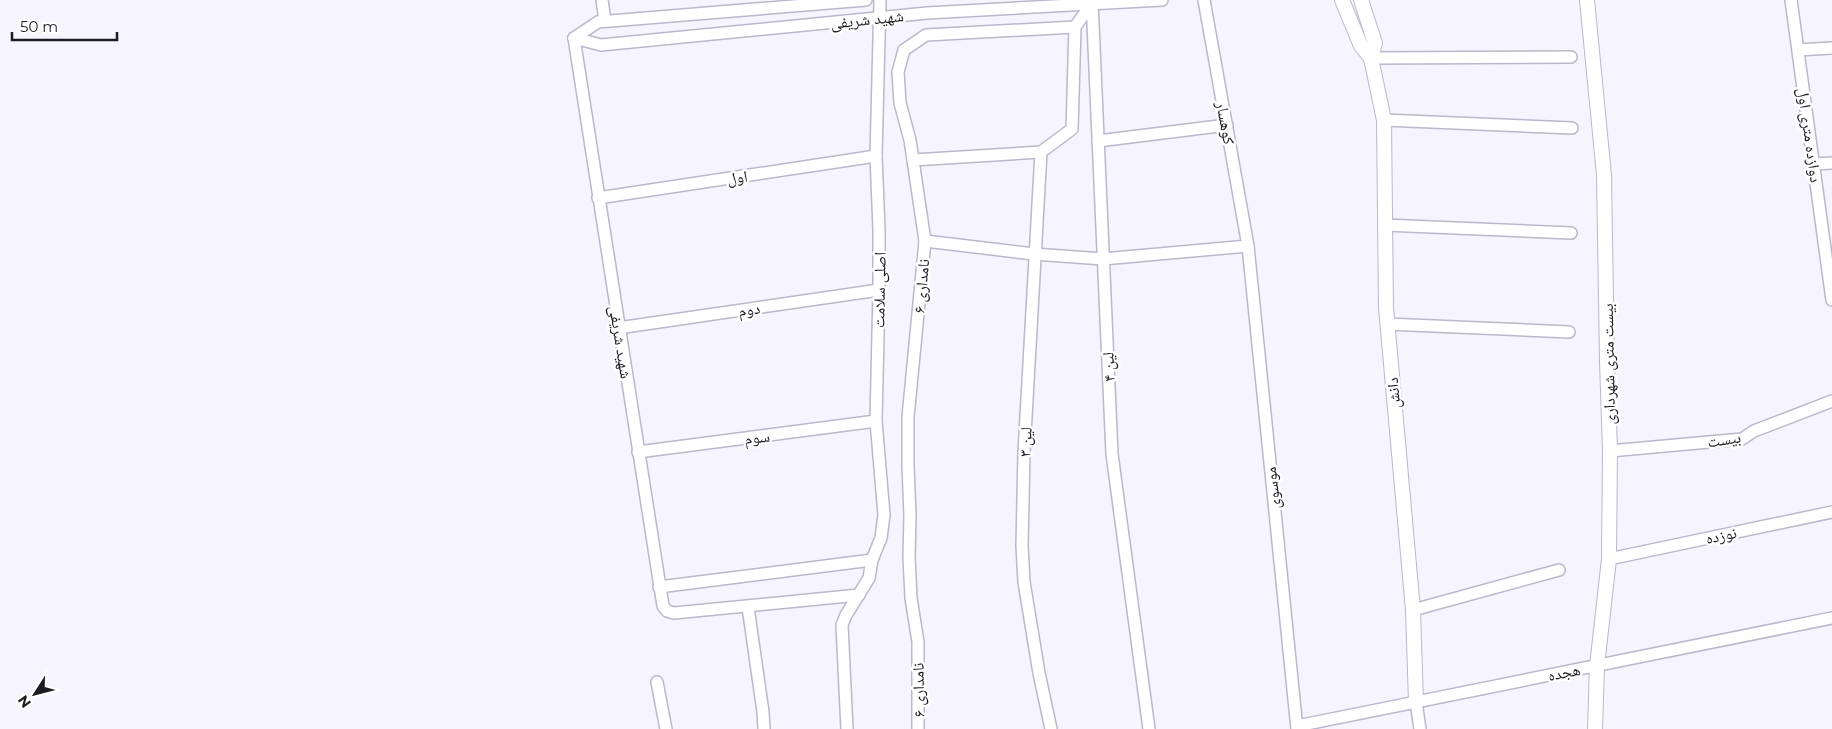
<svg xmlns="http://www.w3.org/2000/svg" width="1832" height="729" viewBox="0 0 1832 729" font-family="Montserrat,'Noto Naskh Arabic',sans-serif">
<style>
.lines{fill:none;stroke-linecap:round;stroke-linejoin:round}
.minor-casing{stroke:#bbb7cd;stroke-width:14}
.tertiary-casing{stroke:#bbb7cd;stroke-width:16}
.minor{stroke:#fff;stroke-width:11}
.tertiary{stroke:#fff;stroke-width:14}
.labels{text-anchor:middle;stroke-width:5;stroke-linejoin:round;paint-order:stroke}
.street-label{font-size:16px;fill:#1c1b23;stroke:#fff}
</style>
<rect width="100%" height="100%" fill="#f6f4fe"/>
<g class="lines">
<defs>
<g id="minor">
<polyline points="602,0 605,21"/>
<polyline points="1204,0 1248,246 1297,729"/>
<polyline points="1791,0 1832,300"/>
<polyline points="1092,1 1112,454 1149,729"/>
<polyline points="574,38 663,606 667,611 674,613 859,595"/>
<polyline points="574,38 601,45 927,13 1162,0"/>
<polyline points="574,38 598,22 866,0"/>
<polyline points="1798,50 1832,48"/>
<polyline points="1371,58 1571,57"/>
<polyline points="1384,120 1572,128"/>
<polyline points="1098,141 1227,125"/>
<polyline points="1041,152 1024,452 1022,546 1024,582 1039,673 1051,729"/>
<polyline points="913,160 1041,152 1072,129 1075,27"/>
<polyline points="1813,164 1832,163"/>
<polyline points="598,198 876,156"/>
<polyline points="1385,225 1571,233"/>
<polyline points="925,241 1034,254 1103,259 1248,246"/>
<polyline points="1387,324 1569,332"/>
<polyline points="618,328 879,290"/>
<polyline points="1610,451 1742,439 1754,431 1832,401"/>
<polyline points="638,452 876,421"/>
<polyline points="1609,559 1832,512"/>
<polyline points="659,587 872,560"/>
<polyline points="748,607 763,712 764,729"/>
<polyline points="1413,610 1559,570"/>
<polyline points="657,682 666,729"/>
<polyline points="1416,702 1420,729"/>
<polyline points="1297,726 1832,618"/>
<polyline points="847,729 842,625 846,615 869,578 872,560 881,538 884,515 876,421 879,290 879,229 876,156 880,0"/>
<polyline points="918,729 918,642 911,598 909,557 910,516 908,466 908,417 925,241 910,140 900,103 898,72 904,50 926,35 1075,27 1092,3"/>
</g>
<g id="tertiary">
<polyline points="1342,0 1361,46 1371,58"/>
<polyline points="1361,0 1375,43 1371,58 1384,120 1386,308 1413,610 1416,702"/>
<polyline points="1587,0 1604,175 1607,361 1610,451 1609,559 1597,666 1595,729"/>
</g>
</defs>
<use href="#minor" class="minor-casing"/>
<use href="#tertiary" class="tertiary-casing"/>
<use href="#minor" class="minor"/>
<use href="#tertiary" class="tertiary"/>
</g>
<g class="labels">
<g class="street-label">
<text transform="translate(867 19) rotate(-6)" y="6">شهید شریفی</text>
<text transform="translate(1226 123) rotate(80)" y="6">کوهسار</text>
<text transform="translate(1810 135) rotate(82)" y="6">دوازده متری اول</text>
<text transform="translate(737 177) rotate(-9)" y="6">اول</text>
<text transform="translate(921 286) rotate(-85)" y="6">نامداری ۶</text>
<text transform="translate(879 290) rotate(-89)" y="6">اصلی سلامت</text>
<text transform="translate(749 309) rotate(-8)" y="6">دوم</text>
<text transform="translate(621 342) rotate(81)" y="6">شهید شریفی</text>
<text transform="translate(1608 364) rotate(-91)" y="6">بیست متری شهرداری</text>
<text transform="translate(1108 367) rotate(-93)" y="6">لین ۴</text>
<text transform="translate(1393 393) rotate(-95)" y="6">دانش</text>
<text transform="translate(757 437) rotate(-7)" y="6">سوم</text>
<text transform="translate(1724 439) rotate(-9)" y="6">بیست</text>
<text transform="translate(1025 442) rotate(-87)" y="6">لین ۳</text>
<text transform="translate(1272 488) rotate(-96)" y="6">موسوی</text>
<text transform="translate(1721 535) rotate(-12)" y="6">نوزده</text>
<text transform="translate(1564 672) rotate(-11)" y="6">هجده</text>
<text transform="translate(918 690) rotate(-91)" y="6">نامداری ۶</text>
</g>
</g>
<g transform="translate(35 694) rotate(234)" stroke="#ffffff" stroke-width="4" paint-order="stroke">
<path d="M0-4L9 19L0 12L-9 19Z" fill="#1c1b23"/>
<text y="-8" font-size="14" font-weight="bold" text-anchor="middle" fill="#1c1b23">N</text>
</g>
<path d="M12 32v8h105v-8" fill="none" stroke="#1c1b23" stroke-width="2.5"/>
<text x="20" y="32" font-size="15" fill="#1c1b23" stroke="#ffffff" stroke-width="4" paint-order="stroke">50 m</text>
</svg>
